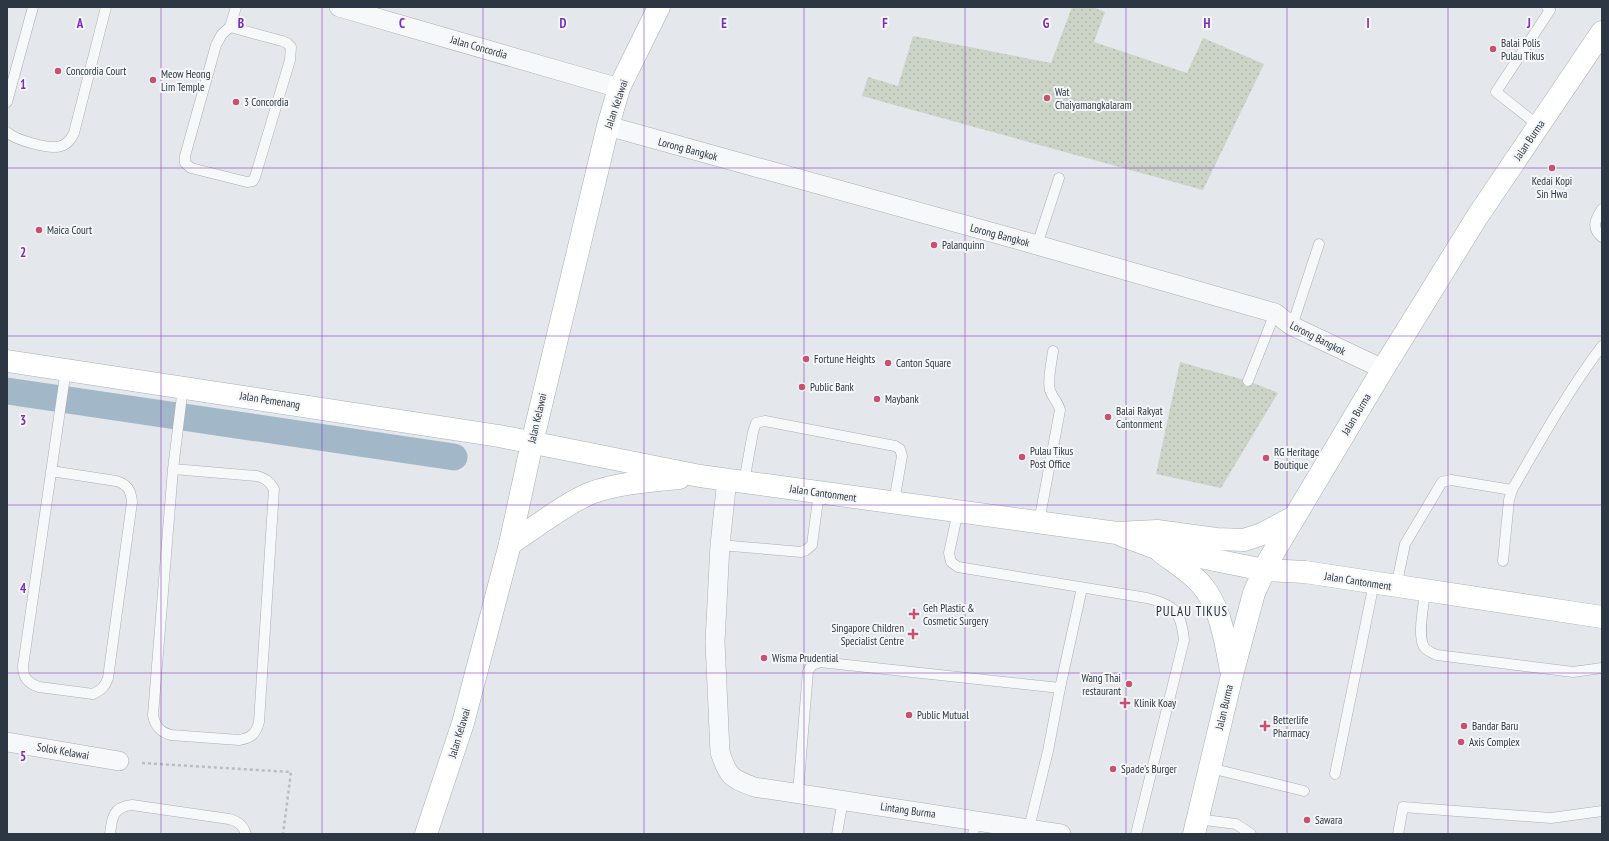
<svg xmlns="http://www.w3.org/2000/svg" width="1609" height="841" viewBox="0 0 1609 841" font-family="'PT Sans Narrow',sans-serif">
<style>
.grass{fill:url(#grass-dots)}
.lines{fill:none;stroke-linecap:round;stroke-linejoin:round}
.canal{stroke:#a2b8c8;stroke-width:27}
.service-casing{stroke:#a9afb5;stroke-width:11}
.minor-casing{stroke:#a9afb5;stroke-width:20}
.secondary-casing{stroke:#a9afb5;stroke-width:23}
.path{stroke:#babec2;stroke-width:2.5;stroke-dasharray:3 3;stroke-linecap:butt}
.service{stroke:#f7f8f9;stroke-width:10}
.minor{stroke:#f7f8f9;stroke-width:19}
.secondary{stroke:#fff;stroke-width:22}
.grid{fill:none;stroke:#7b2cbf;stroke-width:1;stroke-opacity:0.55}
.poi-dot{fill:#c7526f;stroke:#f4f6f8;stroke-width:1.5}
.labels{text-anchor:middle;stroke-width:4;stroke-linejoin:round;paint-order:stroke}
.poi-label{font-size:11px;fill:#2d3743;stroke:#f4f6f8;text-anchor:start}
.street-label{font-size:11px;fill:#2d3743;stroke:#f4f6f8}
.quarter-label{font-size:13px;letter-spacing:1px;fill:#1f2834;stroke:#f4f6f8}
.grid-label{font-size:13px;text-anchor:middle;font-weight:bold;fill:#7b2cbf;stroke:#f4f6f8;stroke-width:4;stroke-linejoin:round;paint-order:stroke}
</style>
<defs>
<pattern id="grass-dots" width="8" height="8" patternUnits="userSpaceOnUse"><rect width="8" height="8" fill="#cbd4c6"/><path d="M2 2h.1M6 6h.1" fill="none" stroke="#afb7ab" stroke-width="1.8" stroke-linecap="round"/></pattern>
</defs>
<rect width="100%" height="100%" fill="#e4e7eb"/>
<g class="grass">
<polygon points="1072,7 1092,7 1105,12 1094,42 1187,73 1203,38 1264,64 1203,190 862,96 868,77 898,86 913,36 1051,63"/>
<polygon points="1180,362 1248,381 1278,393 1221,488 1156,474"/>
</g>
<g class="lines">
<polyline class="canal" points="7,391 454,457"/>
<defs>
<g id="service">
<polyline points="230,27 282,41 287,43 291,47 290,60 255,177 253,181 247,182 191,168 185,163 185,156 216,45 222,34 230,27 236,7"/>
<polyline points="7,102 33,7"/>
<polyline points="1539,126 1496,92 1550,10 1547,7"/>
<path d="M 7,132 C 15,140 50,150 61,146 C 68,144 71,139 74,133 L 106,7"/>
<path d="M 1602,209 C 1595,220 1591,228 1602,237"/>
<polyline points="1037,245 1059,178"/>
<polyline points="1292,326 1319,244"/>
<polyline points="1248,381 1275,313"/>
<path d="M 173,469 L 257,476 C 265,478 269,481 274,489 L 259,722 C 256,734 251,738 239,740 L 171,735 C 160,732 155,726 153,715 L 173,469 L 183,387"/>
<path d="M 51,471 L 116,481 C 127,484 131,490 132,502 L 108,678 C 105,687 101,690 93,694 L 39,687 C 28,683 23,678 23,666 L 66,369"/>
<polyline points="744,482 753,432 756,423 765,421 895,446 900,449 902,456 894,502"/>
<path d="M 958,511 L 949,553 L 951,562 L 958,567 L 1147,598 C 1175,605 1181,611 1184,640 L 1136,834"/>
<path d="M 1039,522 L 1060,410 C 1058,402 1052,397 1050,390 C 1047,380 1052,361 1053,351"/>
<polyline points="720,545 801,552 806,550 812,545 819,492"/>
<path d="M 1503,561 L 1509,500 L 1512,490 C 1540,441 1568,391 1602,346"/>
<polyline points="1396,587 1405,544 1442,482 1451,480 1512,490"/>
<path d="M 1425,591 C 1424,605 1417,635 1424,647 C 1427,651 1432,653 1437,655 L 1573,672 L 1602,668"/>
<polyline points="1210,768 1304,791"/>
<polyline points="1335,774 1374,583"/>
<polyline points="798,793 808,671 812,665 820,662 1060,688"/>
<polyline points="1197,819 1236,824 1251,834"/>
<polyline points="1028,832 1048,751 1060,688 1082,588"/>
<path d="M 110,834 C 112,817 113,807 132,805 L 229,819 C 238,821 243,825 246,834"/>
<polyline points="837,834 843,800"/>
<polyline points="973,834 976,820"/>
<polyline points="1398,834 1403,807 1551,818 1602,811"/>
</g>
<g id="minor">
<polyline points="339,7 619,88"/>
<polyline points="608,126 1037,245 1275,313 1292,326 1383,369"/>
<path d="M 727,479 L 720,545 L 715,642 L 720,752 C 728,777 731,778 754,787 L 1061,834"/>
<polyline points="7,742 119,761"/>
</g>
<g id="secondary">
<polyline points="7,361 499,436 700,476 1117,533 1157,531 1216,539 1244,540 1262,534 1294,517"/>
<polyline points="1123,536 1156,548 1264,570 1305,572 1602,617"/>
<path d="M 510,544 C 533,529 566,503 591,493 C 619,483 650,481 679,478"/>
<path d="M 1161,552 C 1174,562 1189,571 1200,583 C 1221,606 1225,641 1231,670"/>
<polyline points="426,834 463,723 510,544 532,443 608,126 619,88 659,7"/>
<polyline points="1194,834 1232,675 1254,593 1269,560 1383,369 1477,217 1602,32"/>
</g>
</defs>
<use href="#service" class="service-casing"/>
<use href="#minor" class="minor-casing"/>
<use href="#secondary" class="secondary-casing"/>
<polyline class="path" points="142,763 291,772 283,834"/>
<use href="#service" class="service"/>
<use href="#minor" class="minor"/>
<use href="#secondary" class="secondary"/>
</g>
<path class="grid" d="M 161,7 L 161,834M 322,7 L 322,834M 483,7 L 483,834M 644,7 L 644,834M 804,7 L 804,834M 965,7 L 965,834M 1126,7 L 1126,834M 1287,7 L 1287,834M 1448,7 L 1448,834M 7,168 L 1602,168M 7,336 L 1602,336M 7,505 L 1602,505M 7,673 L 1602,673"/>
<g class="poi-dot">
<circle cx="1493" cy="49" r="4"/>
<circle cx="58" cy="71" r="4"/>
<circle cx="153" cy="80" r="4"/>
<circle cx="1047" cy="98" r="4"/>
<circle cx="236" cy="102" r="4"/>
<circle cx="1552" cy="168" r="4"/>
<circle cx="39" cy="230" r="4"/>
<circle cx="934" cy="245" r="4"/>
<circle cx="806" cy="359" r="4"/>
<circle cx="888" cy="363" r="4"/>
<circle cx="802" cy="387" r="4"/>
<circle cx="877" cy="399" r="4"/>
<circle cx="1108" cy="417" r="4"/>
<circle cx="1022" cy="457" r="4"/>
<circle cx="1266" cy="458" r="4"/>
<path d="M912 608h4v4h4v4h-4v4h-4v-4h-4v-4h4z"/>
<path d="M911 628h4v4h4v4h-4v4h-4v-4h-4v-4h4z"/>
<circle cx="764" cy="658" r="4"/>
<circle cx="1129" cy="684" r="4"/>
<path d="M1123 697h4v4h4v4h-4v4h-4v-4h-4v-4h4z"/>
<circle cx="909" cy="715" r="4"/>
<path d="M1263 720h4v4h4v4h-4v4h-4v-4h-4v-4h4z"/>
<circle cx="1464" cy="726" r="4"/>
<circle cx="1461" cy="742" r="4"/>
<circle cx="1113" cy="769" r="4"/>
<circle cx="1307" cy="820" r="4"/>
</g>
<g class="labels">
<g class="poi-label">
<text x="1501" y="47">Balai Polis<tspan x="1501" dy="13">Pulau Tikus</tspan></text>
<text x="66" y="75">Concordia Court</text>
<text x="161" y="78">Meow Heong<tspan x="161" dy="13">Lim Temple</tspan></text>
<text x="1055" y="96">Wat<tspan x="1055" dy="13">Chaiyamangkalaram</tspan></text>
<text x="244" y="106">3 Concordia</text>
<text x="1552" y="185" text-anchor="middle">Kedai Kopi<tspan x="1552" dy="13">Sin Hwa</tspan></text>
<text x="47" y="234">Maica Court</text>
<text x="942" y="249">Palanquinn</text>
<text x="814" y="363">Fortune Heights</text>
<text x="896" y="367">Canton Square</text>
<text x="810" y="391">Public Bank</text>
<text x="885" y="403">Maybank</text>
<text x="1116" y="415">Balai Rakyat<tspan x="1116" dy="13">Cantonment</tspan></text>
<text x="1030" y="455">Pulau Tikus<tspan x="1030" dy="13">Post Office</tspan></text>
<text x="1274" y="456">RG Heritage<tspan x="1274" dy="13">Boutique</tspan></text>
<text x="923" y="612">Geh Plastic &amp;<tspan x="923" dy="13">Cosmetic Surgery</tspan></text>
<text x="904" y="632" text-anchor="end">Singapore Children<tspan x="904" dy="13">Specialist Centre</tspan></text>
<text x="772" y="662">Wisma Prudential</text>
<text x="1121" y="682" text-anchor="end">Wang Thai<tspan x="1121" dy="13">restaurant</tspan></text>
<text x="1134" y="707">Klinik Koay</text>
<text x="917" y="719">Public Mutual</text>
<text x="1273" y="724">Betterlife<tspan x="1273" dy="13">Pharmacy</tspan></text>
<text x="1472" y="730">Bandar Baru</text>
<text x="1469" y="746">Axis Complex</text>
<text x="1121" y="773">Spade's Burger</text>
<text x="1315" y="824">Sawara</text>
</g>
<g class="street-label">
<text transform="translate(479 47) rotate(16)" y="4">Jalan Concordia</text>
<text transform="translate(616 104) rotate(-71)" y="4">Jalan Kelawai</text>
<text transform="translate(1529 140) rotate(-56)" y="4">Jalan Burma</text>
<text transform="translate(688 149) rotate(15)" y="4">Lorong Bangkok</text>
<text transform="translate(1000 235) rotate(15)" y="4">Lorong Bangkok</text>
<text transform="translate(1318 338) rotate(27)" y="4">Lorong Bangkok</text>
<text transform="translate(270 400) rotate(9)" y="4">Jalan Pemenang</text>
<text transform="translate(1356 414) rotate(-59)" y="4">Jalan Burma</text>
<text transform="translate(537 418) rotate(-77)" y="4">Jalan Kelawai</text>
<text transform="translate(823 493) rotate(8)" y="4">Jalan Cantonment</text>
<text transform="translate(1358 581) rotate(9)" y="4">Jalan Cantonment</text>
<text transform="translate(1224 707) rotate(-77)" y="4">Jalan Burma</text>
<text transform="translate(459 733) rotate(-73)" y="4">Jalan Kelawai</text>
<text transform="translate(63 751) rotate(10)" y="4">Solok Kelawai</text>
<text transform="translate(908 810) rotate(8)" y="4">Lintang Burma</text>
</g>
<g class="quarter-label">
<text x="1192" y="616">PULAU TIKUS</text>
</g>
</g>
<g class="grid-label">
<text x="80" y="28">A</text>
<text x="241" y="28">B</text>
<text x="402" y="28">C</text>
<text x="563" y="28">D</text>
<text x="724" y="28">E</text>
<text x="885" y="28">F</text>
<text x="1046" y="28">G</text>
<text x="1207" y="28">H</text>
<text x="1368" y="28">I</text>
<text x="1529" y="28">J</text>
<text x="23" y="89">1</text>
<text x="23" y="257">2</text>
<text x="23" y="425">3</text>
<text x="23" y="593">4</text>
<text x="23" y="761">5</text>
</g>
<rect width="1609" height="841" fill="none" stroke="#2d3743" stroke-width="16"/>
</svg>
